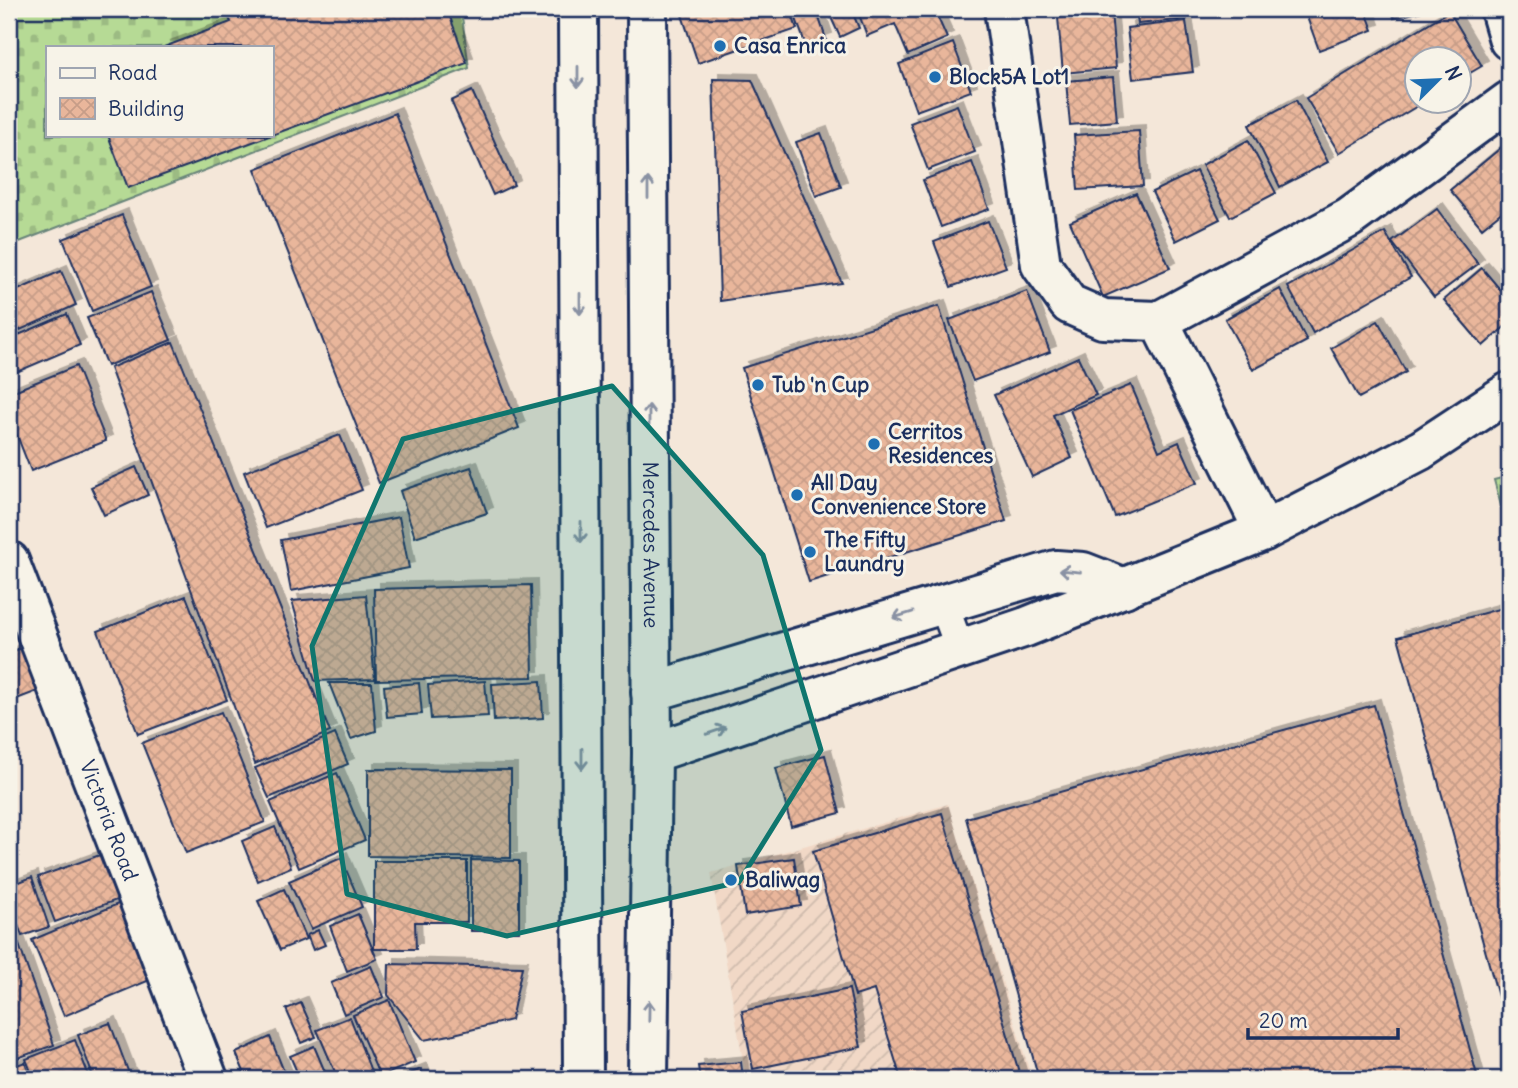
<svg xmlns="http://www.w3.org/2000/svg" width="1518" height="1088" viewBox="0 0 1518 1088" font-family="Delius,sans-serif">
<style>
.built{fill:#f1d8c6}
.industrial{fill:url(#industrial-furrows)}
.grass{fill:#b6da95;stroke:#68847a;stroke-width:2}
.cemetery{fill:url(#cemetery-stones);stroke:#68847a;stroke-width:2;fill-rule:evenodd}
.building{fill:url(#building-cross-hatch);stroke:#1b2f5e;stroke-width:2;filter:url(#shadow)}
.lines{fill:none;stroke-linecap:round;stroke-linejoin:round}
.lane-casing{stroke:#1b2f5e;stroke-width:33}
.street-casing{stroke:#1b2f5e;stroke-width:44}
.secondary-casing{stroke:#1b2f5e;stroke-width:44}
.lane{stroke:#f7f3e8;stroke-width:28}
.street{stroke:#f7f3e8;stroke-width:38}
.secondary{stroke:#f7f3e8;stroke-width:38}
.oneway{stroke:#8991a3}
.marked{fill:#0f766e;fill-opacity:0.2;stroke:#0f766e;stroke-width:5;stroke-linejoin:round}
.poi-dot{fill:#1f6fb2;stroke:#f7f3e8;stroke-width:2.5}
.labels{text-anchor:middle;stroke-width:6;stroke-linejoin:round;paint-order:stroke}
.poi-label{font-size:21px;font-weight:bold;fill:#1b2f5e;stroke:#f7f3e8;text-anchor:start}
.street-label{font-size:21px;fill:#1b2f5e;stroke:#f7f3e8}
</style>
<defs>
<pattern id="industrial-furrows" width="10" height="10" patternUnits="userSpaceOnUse" patternTransform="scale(1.75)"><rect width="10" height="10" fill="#f1d8c6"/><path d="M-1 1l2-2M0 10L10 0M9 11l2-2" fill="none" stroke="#cebaac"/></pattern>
<pattern id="cemetery-stones" width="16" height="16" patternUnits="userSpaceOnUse" patternTransform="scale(1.75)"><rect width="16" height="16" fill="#b6da95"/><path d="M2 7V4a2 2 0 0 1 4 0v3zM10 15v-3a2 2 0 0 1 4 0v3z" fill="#9cbb83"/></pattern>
<pattern id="building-cross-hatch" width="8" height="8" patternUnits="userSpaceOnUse" patternTransform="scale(1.75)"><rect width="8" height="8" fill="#e9b69b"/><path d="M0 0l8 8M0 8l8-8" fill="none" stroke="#c79d88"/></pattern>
<filter id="shadow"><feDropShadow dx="6" dy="-6" stdDeviation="0" flood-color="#0004"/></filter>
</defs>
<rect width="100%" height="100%" fill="#f4e7d9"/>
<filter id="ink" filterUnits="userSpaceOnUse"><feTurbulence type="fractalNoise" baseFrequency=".0143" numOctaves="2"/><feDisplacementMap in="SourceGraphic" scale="14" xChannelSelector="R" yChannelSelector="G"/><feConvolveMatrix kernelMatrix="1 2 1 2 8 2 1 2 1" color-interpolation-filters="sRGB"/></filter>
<g filter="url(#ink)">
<polygon class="built" points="884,1067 889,1079 844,1079"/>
<polygon class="industrial" points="948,804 1032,1079 889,1079 884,1067 844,1079 746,1079 711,873"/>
<polygon class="grass" points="1509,476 1509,535 1494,480"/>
<path class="cemetery" d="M 9,9 L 461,9 L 469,68 L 9,246 ZM 47,47 L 271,47 L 271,135 L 47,135 Z"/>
<g class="building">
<polygon points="225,9 447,9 467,63 128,188 108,135 271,135 271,47 164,47 231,22"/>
<polygon points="462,9 520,9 520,15 462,14"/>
<polygon points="680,9 790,9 797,29 698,63"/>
<polygon points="796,9 816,9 826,39 806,46 793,10"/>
<polygon points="827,9 851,9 859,28 840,37"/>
<polygon points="857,9 934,9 947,38 908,55 895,24 867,36"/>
<polygon points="1136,9 1186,9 1187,19 1138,24"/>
<polygon points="1304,9 1365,9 1373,30 1319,50"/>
<polygon points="1392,9 1430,9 1394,18"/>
<polygon points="1449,11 1482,66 1458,80 1458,60 1416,60 1416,102 1424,102 1339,153 1306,98"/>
<polygon points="1111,12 1116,68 1063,73 1058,18"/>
<polygon points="1186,21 1193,72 1133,79 1127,28"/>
<polygon points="953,43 971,91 916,111 899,64"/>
<polygon points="1113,77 1117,121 1070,125 1066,81"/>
<polygon points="713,79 752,80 842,283 720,301"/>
<polygon points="472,91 514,185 493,195 451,101"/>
<polygon points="1296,100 1328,162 1280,187 1249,125"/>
<polygon points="957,105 975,152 928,170 910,123"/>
<polygon points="395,113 519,428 379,483 255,169"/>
<polygon points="1139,131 1143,186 1078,190 1074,135"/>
<polygon points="821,133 841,187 816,196 796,142"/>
<polygon points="1248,140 1276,193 1230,217 1202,165"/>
<polygon points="1509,141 1509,206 1482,228 1450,190"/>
<polygon points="972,162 989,209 941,227 923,180"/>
<polygon points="1196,171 1220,219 1176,241 1152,192"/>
<polygon points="1136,193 1170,268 1103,297 1070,222"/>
<polygon points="1437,209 1478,264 1434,297 1392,242"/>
<polygon points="122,215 151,287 92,311 63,239"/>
<polygon points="988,221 1006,267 951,287 934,242"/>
<polygon points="1385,232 1411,277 1313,333 1288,287"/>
<polygon points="1482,268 1509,300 1509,323 1483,346 1444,300"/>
<polygon points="61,271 76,305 9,335 9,294"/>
<polygon points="1280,289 1307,341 1253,370 1225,319"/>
<polygon points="1027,291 1050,352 973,381 949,320"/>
<polygon points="151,292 171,340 107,366 87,318"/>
<polygon points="939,306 1006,521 809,582 742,368"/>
<polygon points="67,314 80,345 12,374 9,368 9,339"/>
<polygon points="1378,321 1406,372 1359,398 1331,348"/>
<polygon points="173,342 330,732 255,764 110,368"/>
<polygon points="1078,357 1096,395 1053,415 1072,458 1032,477 994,395"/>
<polygon points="76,366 106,441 31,471 9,415 9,393"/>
<polygon points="1131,385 1159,451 1179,442 1197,483 1115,517 1070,410"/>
<polygon points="340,435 362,490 266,528 244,472"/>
<polygon points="136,467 148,495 104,515 91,487"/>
<polygon points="471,467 487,513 415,537 400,491"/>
<polygon points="399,517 409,568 291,591 281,540"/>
<polygon points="531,585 533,677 376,680 374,589"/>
<polygon points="366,595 375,679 315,681 292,601"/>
<polygon points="186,596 227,700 138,734 98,631"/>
<polygon points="1509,606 1509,1036 1398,637"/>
<polygon points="27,646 43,689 9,702 9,653"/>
<polygon points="485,681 488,716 431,719 428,685"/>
<polygon points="541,681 543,718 494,721 492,684"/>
<polygon points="329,683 372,683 376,731 351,739"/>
<polygon points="419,683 422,714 387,717 384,686"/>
<polygon points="1374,705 1477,1075 1461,1079 1039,1079 966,818"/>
<polygon points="221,712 265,822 186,853 142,743"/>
<polygon points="335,734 348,764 269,798 255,768"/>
<polygon points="825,755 840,813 791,826 776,768"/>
<polygon points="368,769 511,770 511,858 368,856"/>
<polygon points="337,773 365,840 299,868 270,802"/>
<polygon points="942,813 1021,1079 901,1079 874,990 855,996 813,851"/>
<polygon points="275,827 291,867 258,881 242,841"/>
<polygon points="111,851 128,896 55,922 38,877"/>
<polygon points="341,858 362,907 311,929 289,881"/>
<polygon points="794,858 801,906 745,915 738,866"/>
<polygon points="471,860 519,861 519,931 471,931"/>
<polygon points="374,861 467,861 467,922 415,922 416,949 374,949"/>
<polygon points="32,877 49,927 22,936 9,900 9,886"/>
<polygon points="284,889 306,939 280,950 258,901"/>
<polygon points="125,901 157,977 64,1016 32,940"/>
<polygon points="358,914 377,959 347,971 330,926"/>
<polygon points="318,930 325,945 313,950 307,935"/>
<polygon points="15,933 54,1045 9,1061 9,935"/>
<polygon points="389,964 522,967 511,1020 450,1035 424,1040 388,995"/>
<polygon points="371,966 384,997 344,1014 331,983"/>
<polygon points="849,989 861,1047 753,1069 742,1011"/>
<polygon points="389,1000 415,1062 380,1077 353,1015"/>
<polygon points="301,1003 316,1037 301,1043 286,1009"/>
<polygon points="350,1017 374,1079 338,1079 317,1030"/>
<polygon points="110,1023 131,1079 94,1079 78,1035"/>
<polygon points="270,1037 287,1079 247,1079 236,1053"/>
<polygon points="75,1040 90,1079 34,1079 26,1059"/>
<polygon points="314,1046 328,1079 300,1079 290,1056"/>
<polygon points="25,1062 31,1079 9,1079 9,1068"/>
<polygon points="741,1062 743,1079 700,1079 698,1066"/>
<polygon points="421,1069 425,1079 396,1079"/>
</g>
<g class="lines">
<defs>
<polyline id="lane" points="943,603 960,649"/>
<g id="street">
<polyline points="1004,9 1041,265 1069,304 1103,319 1159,321 1349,218 1509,101"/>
<polyline points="1500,9 1509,40"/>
<polyline points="1159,321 1264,531"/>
<path id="s1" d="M 9,561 L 208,1079"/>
<polyline points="651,692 1056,570 1083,572 1124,588"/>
<polyline points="652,753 1026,627 1264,531 1421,450 1509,392"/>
</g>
<g id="secondary">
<polyline points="578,9 583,1079"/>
<path id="s2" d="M 647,9 L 652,753 L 648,1079"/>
</g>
</defs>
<use href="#lane" class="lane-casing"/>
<use href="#street" class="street-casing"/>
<use href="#secondary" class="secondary-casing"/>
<use href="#lane" class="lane"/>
<use href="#street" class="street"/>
<use href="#secondary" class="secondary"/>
</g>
<defs><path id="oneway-shaft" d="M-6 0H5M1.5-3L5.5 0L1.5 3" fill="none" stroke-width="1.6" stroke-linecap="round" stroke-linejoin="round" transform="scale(1.75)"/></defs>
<g class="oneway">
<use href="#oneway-shaft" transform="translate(578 77) rotate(90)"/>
<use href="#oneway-shaft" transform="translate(648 188) rotate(-90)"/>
<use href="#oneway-shaft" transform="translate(580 304) rotate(90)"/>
<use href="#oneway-shaft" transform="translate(649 415) rotate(-90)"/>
<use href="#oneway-shaft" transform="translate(581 532) rotate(90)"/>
<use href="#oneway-shaft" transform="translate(1070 571) rotate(-174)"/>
<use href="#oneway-shaft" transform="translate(903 615) rotate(163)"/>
<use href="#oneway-shaft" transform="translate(716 731) rotate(-19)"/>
<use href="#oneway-shaft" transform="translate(582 759) rotate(90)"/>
<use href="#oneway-shaft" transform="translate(649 1011) rotate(-89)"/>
</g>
</g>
<path class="marked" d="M 612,386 L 763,555 L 821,750 L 739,882 L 507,936 L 347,894 L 312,646 L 403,439 Z"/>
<g class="poi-dot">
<circle cx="720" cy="46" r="7"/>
<circle cx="935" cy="77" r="7"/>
<circle cx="758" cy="385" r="7"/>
<circle cx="874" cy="444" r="7"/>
<circle cx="797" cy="495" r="7"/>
<circle cx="810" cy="552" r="7"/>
<circle cx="731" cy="880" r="7"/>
</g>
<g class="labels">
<g class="poi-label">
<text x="734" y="53">Casa Enrica</text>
<text x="949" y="84">Block5A Lot1</text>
<text x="772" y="392">Tub 'n Cup</text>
<text x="888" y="439">Cerritos<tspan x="888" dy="24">Residences</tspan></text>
<text x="811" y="490">All Day<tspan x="811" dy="24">Convenience Store</tspan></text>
<text x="824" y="547">The Fifty<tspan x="824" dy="24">Laundry</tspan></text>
<text x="745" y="887">Baliwag</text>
</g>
<g class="street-label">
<text dy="7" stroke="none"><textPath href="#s2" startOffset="536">Mercedes Avenue</textPath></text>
<text dy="7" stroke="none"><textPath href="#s1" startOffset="278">Victoria Road</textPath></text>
</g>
</g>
<rect width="1518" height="1088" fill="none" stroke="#f7f3e8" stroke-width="35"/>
<rect x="18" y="18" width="1483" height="1053" fill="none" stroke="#1b2f5e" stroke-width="2.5" filter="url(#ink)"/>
<rect x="46" y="46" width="228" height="91" fill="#f7f3e8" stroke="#9fa5b1" stroke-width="2"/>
<rect x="60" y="68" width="35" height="10" fill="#f7f3e8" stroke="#9fa5b1" stroke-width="2"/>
<text x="108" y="80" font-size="21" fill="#1b2f5e">Road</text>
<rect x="60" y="98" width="35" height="21" fill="url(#building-cross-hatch)" stroke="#9fa5b1" stroke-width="2"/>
<text x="108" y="116" font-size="21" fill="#1b2f5e">Building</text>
<g transform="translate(1438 80) rotate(66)"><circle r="33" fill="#f7f3e8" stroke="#9fa5b1" stroke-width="2"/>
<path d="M0-5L12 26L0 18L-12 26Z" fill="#1f6fb2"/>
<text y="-10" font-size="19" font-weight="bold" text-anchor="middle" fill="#1b2f5e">N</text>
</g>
<path d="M1248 1028v10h150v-10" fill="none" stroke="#1b2f5e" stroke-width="3.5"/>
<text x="1259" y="1028" font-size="21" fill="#1b2f5e" stroke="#f7f3e8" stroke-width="5" paint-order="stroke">20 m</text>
</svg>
